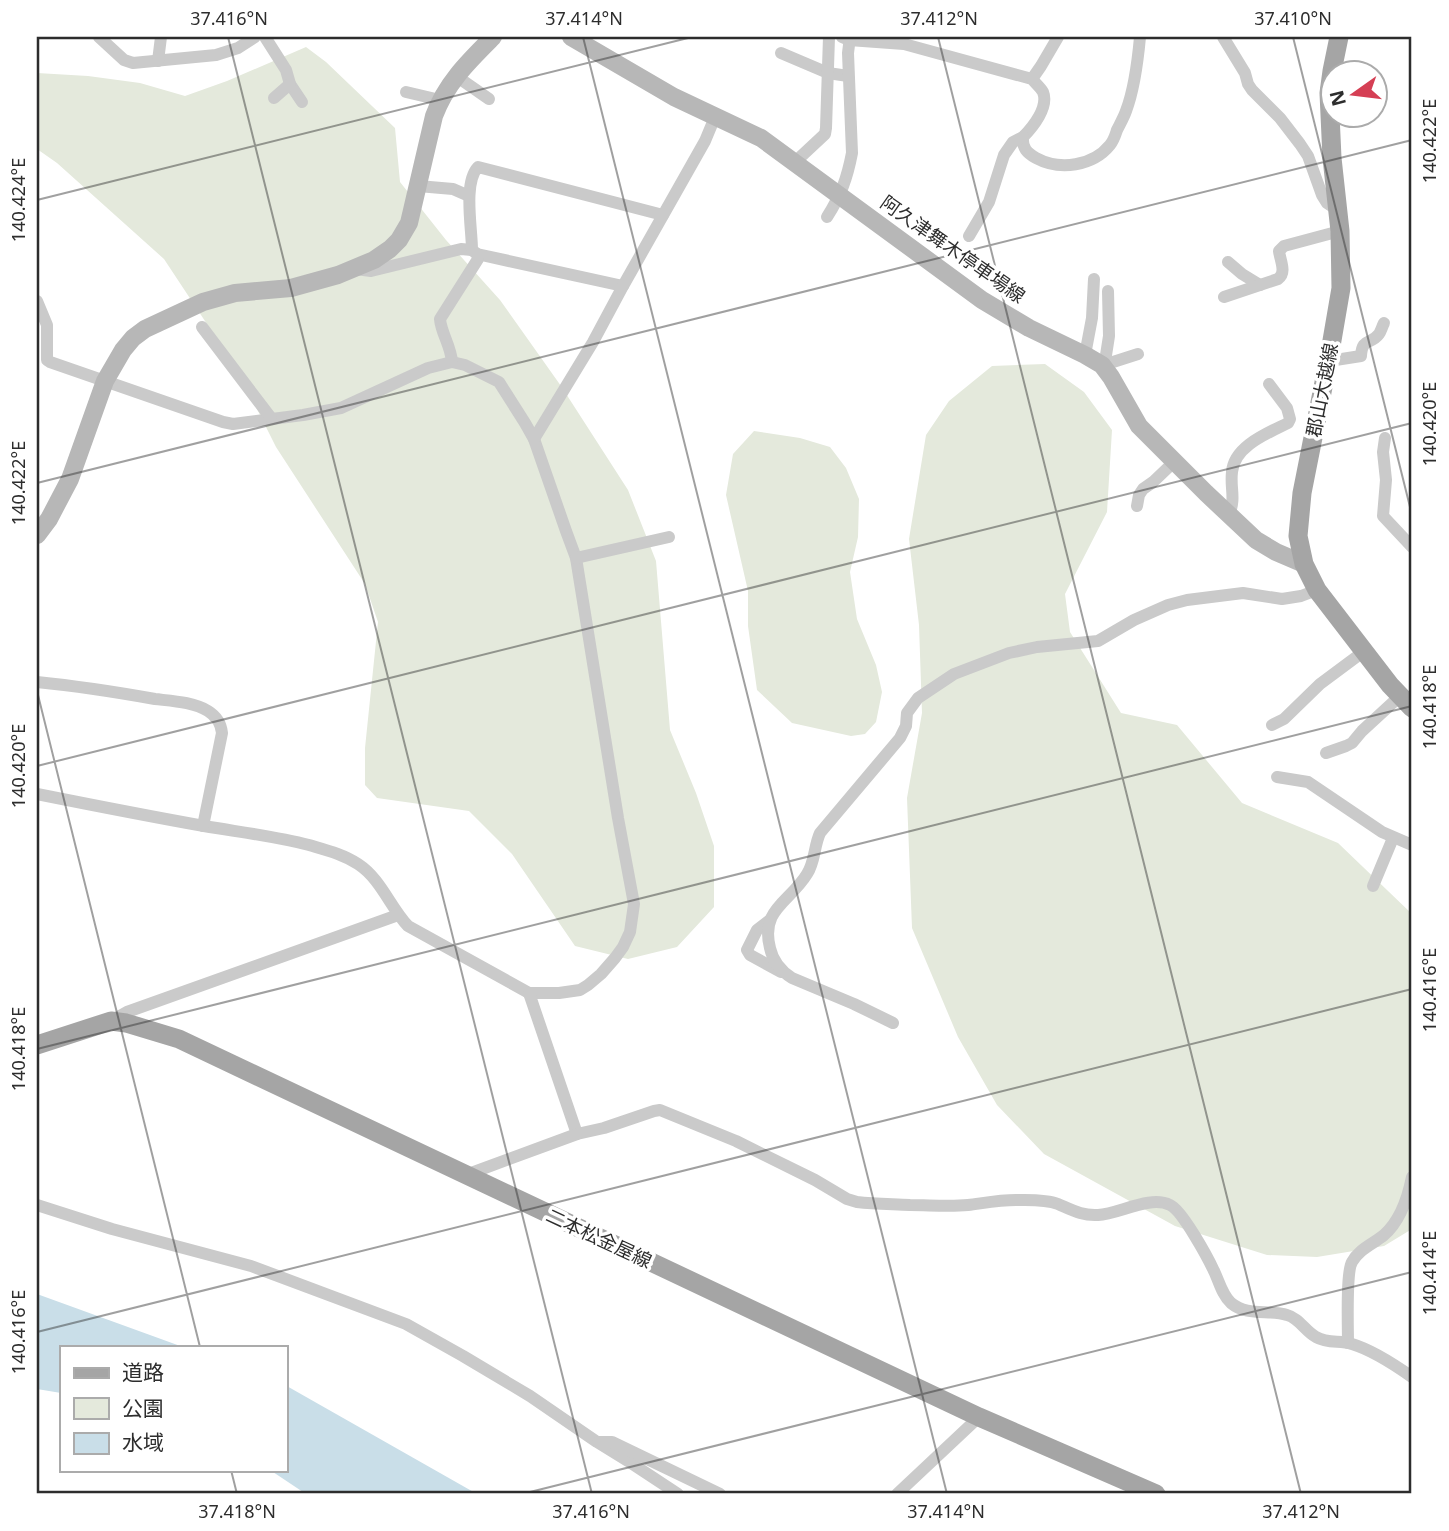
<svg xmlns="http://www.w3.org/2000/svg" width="1449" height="1531" viewBox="0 0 1449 1531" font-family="'Noto Sans','Noto Sans JP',sans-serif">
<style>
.green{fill:#e4e9dc}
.water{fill:#c9dee8}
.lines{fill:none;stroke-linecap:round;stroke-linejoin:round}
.street{stroke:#cacaca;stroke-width:12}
.secondary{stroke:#b7b7b7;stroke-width:18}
.primary{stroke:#a5a5a5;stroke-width:19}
.ticks{fill:none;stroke:#2d2d2d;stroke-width:2;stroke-opacity:0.45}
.labels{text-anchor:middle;stroke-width:7;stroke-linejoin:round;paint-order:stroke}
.street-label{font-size:19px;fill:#2d2d2d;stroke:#fff}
.neatline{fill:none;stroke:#2d2d2d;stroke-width:2.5}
.ticks-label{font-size:18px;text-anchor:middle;fill:#2d2d2d}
</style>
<rect width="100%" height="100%" fill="#fff"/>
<g class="green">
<polygon points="306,47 326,62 395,128 400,182 446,240 500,300 561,386 628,490 656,561 670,730 696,793 714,846 714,907 677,947 628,959 575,946 512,854 469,811 377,798 365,785 365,748 378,622 365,584 276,447 238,371 164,259 57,163 37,149 37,73 88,76 140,83 185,96 227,81"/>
<polygon points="1045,364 1084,392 1112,430 1107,512 1065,594 1070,632 1121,713 1177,725 1242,803 1338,843 1412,914 1412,1229 1384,1246 1317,1257 1267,1255 1175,1226 1044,1154 997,1105 958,1037 912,928 907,798 922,713 919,625 909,539 926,435 949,401 992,366"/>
<polygon points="754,431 800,438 830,447 846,468 859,499 858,537 850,572 857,619 876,665 882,692 876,722 865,734 851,736 792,723 757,690 748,626 748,591 726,495 733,454"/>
</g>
<g class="water">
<polygon points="37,1294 183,1347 61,1347 61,1393 37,1389"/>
<polygon points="285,1385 477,1494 306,1494 270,1470 285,1470"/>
</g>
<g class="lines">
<g class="street">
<polyline points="99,37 124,60 133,63 216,55 238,48 255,37"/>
<polyline points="265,37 286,70 290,84 302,102"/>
<path d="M 842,37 L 849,40 L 904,44 L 1032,79 C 1035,83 1040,87 1043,92 C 1049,107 1033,127 1023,137 C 1022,148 1027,153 1036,158 C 1060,171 1093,166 1110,145 C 1114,140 1115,136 1117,130 C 1120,124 1124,117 1126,111 C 1134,90 1138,59 1140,37"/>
<polyline points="1223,37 1245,73 1248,84 1252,90 1280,118 1300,144 1308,156 1322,195 1327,203 1336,209"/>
<polyline points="781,53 828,73 848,76"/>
<polyline points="158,61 161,37"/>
<polyline points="456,76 489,99"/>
<polyline points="1032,79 1041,66 1058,37"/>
<polyline points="406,92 440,100"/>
<polyline points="274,98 290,84"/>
<polyline points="795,162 825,134 826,128 829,37"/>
<polyline points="418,186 453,189 469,196"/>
<path d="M 827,217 C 841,195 847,179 852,153 L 848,53 L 850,37"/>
<polyline points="969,236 989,202 1004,155 1013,142 1023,137"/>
<polyline points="477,254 623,286"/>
<polyline points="1228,262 1242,274 1260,285"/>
<polyline points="356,269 371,271 461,249 472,250"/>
<path d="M 1224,297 L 1278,279 C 1287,273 1280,260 1279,251 L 1284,246 L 1340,231"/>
<path d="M 37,301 L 47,325 L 47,360 L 50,362 L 223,422 L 233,424 L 303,415 L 341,408 L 428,368 L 452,362 L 465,365 L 499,382 L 525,423 L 534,439 L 566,531 L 576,558 L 618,818 L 634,904 L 630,932 L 623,947 L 615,958 L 601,974 L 588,985 L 580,990 L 559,993 L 529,993 L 408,926 C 390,907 381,879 358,864 C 343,854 326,850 309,845 C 274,836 239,832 204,826 C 148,816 92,805 37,794"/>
<polyline points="202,327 271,418"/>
<polyline points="1085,355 1092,318 1094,279"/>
<path d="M 1329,361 L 1361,356 C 1362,337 1371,345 1379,334 C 1381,331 1382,327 1384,323"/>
<path d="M 452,362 C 451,346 441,333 440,319 L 478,259 L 477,254 L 472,250 C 472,228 463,183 478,167 L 663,215"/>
<polyline points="1104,368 1109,336 1108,291"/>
<polyline points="1104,368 1113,362 1138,354"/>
<polyline points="1385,438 1383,452 1386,480 1383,516 1412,547"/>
<polyline points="534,439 593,342 623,286 705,141 715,117"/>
<polyline points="1137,506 1139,495 1143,489 1153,482 1175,461"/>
<path d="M 1229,515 C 1236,497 1230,489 1232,472 C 1234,446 1268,433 1288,423 L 1290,419 L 1287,408 L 1269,384"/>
<polyline points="576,558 669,537"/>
<path d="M 37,682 C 77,686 116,692 155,699 C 172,701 194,702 208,711 C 216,716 221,723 222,733 L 203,826"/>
<polyline points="1272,725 1284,719 1320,684 1363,652"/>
<polyline points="1326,753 1346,746 1352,743 1362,731 1400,696"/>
<polyline points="1277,777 1308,782 1382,832 1412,845"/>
<polyline points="1373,886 1393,838"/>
<polyline points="770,920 757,930 747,950 750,955 781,972"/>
<polyline points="529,993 577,1134"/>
<polyline points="113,1020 127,1012 398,915"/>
<path d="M 893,1023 L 854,1004 L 792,978 C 781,971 773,962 770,948 C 760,909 790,902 807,874 C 815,862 814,846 820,833 L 900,738 L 906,726 L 907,713 L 918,698 L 954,674 L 1009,653 L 1037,647 L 1098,641 L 1134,620 L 1168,605 L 1187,600 L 1243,593 L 1282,599 L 1301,596 L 1317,590"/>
<path d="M 469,1177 L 474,1172 L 577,1134 L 604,1128 L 654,1111 L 660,1110 L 736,1141 L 815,1180 L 847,1199 L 857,1202 C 875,1204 892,1204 910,1205 C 929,1205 949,1207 968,1205 C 984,1203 999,1200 1016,1200 C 1028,1200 1046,1199 1058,1204 C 1072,1210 1082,1216 1098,1215 C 1119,1214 1150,1195 1170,1205 C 1182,1210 1208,1258 1214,1271 C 1219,1281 1222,1295 1231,1303 C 1248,1317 1268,1309 1287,1315 C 1299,1318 1305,1331 1316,1337 C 1328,1344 1340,1340 1352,1344 C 1372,1350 1395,1365 1412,1377"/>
<polyline points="37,1205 112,1229 251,1266 406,1324 463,1356 530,1396 597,1442 631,1463 678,1494"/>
<path d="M 1348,1343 C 1348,1328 1346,1272 1352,1262 C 1359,1249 1373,1244 1384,1235 C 1400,1221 1408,1197 1412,1177"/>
<polyline points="598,1442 612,1442 720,1494"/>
<polyline points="897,1494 979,1417"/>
</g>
<g class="secondary">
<polyline points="571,37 674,97 761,138 982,300 1029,328 1085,355 1102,365 1111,377 1139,426 1206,493 1256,540 1276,552 1304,564"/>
<path d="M 37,535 L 49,519 L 70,479 L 105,381 L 123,350 L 133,338 L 145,329 L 203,302 L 235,293 L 291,288 L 338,275 L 374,260 L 390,249 L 399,240 L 409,223 L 434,116 C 446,83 469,61 493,37"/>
</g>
<g class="primary">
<polyline points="1339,37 1332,71 1329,93 1332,158 1340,231 1341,288 1330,352 1302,493 1298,536 1304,564 1317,590 1390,685 1412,708"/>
<polyline points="37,1045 111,1021 126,1023 179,1039 979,1417 1156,1494"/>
</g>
</g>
<path class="ticks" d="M 228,37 L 592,1494M 583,37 L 947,1494M 938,37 L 1301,1494M 1293,37 L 1412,515M 37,200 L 692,37M 37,483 L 1412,140M 37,691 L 200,1347M 37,766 L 1412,423M 37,1049 L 1412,706M 37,1332 L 1412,989M 231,1470 L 237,1494M 522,1494 L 1412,1272"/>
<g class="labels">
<g class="street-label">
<text transform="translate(953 249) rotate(35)" y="7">阿久津舞木停車場線</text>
<text transform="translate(1322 390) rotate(-79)" y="7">郡山大越線</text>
<text transform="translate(599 1238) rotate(25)" y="7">二本松金屋線</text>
</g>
</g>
<rect width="1449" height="1531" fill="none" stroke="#ffffff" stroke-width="77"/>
<rect x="60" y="1346" width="228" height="126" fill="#ffffff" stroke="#ababab" stroke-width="2"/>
<rect x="74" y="1368" width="35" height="10" fill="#a5a5a5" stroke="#ababab" stroke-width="2"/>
<text x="122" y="1380" font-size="21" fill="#2d2d2d">道路</text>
<rect x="74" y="1398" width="35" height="21" fill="#e4e9dc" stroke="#ababab" stroke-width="2"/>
<text x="122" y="1416" font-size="21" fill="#2d2d2d">公園</text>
<rect x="74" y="1433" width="35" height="21" fill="#c9dee8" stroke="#ababab" stroke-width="2"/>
<text x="122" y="1450" font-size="21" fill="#2d2d2d">水域</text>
<g transform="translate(1354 94) rotate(256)"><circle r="33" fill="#ffffff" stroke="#ababab" stroke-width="2"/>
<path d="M0-5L12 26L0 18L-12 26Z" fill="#d53f54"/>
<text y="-10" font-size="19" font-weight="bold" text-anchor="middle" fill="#2d2d2d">N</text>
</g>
<rect x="38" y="38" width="1372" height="1454" class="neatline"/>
<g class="ticks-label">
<text x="229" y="25">37.416°N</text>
<text x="584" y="25">37.414°N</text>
<text x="939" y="25">37.412°N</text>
<text x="1293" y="25">37.410°N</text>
<text transform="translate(1430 141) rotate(-90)" y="6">140.422°E</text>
<text transform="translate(19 200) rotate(-90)" y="6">140.424°E</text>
<text transform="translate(1430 424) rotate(-90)" y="6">140.420°E</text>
<text transform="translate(19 483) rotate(-90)" y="6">140.422°E</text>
<text transform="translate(1430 707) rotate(-90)" y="6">140.418°E</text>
<text transform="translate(19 766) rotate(-90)" y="6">140.420°E</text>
<text transform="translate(1430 990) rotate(-90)" y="6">140.416°E</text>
<text transform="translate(19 1049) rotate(-90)" y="6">140.418°E</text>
<text transform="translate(1430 1273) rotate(-90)" y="6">140.414°E</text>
<text transform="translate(19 1332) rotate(-90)" y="6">140.416°E</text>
<text x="237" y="1518">37.418°N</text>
<text x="591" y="1518">37.416°N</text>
<text x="946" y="1518">37.414°N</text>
<text x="1301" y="1518">37.412°N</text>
</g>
</svg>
